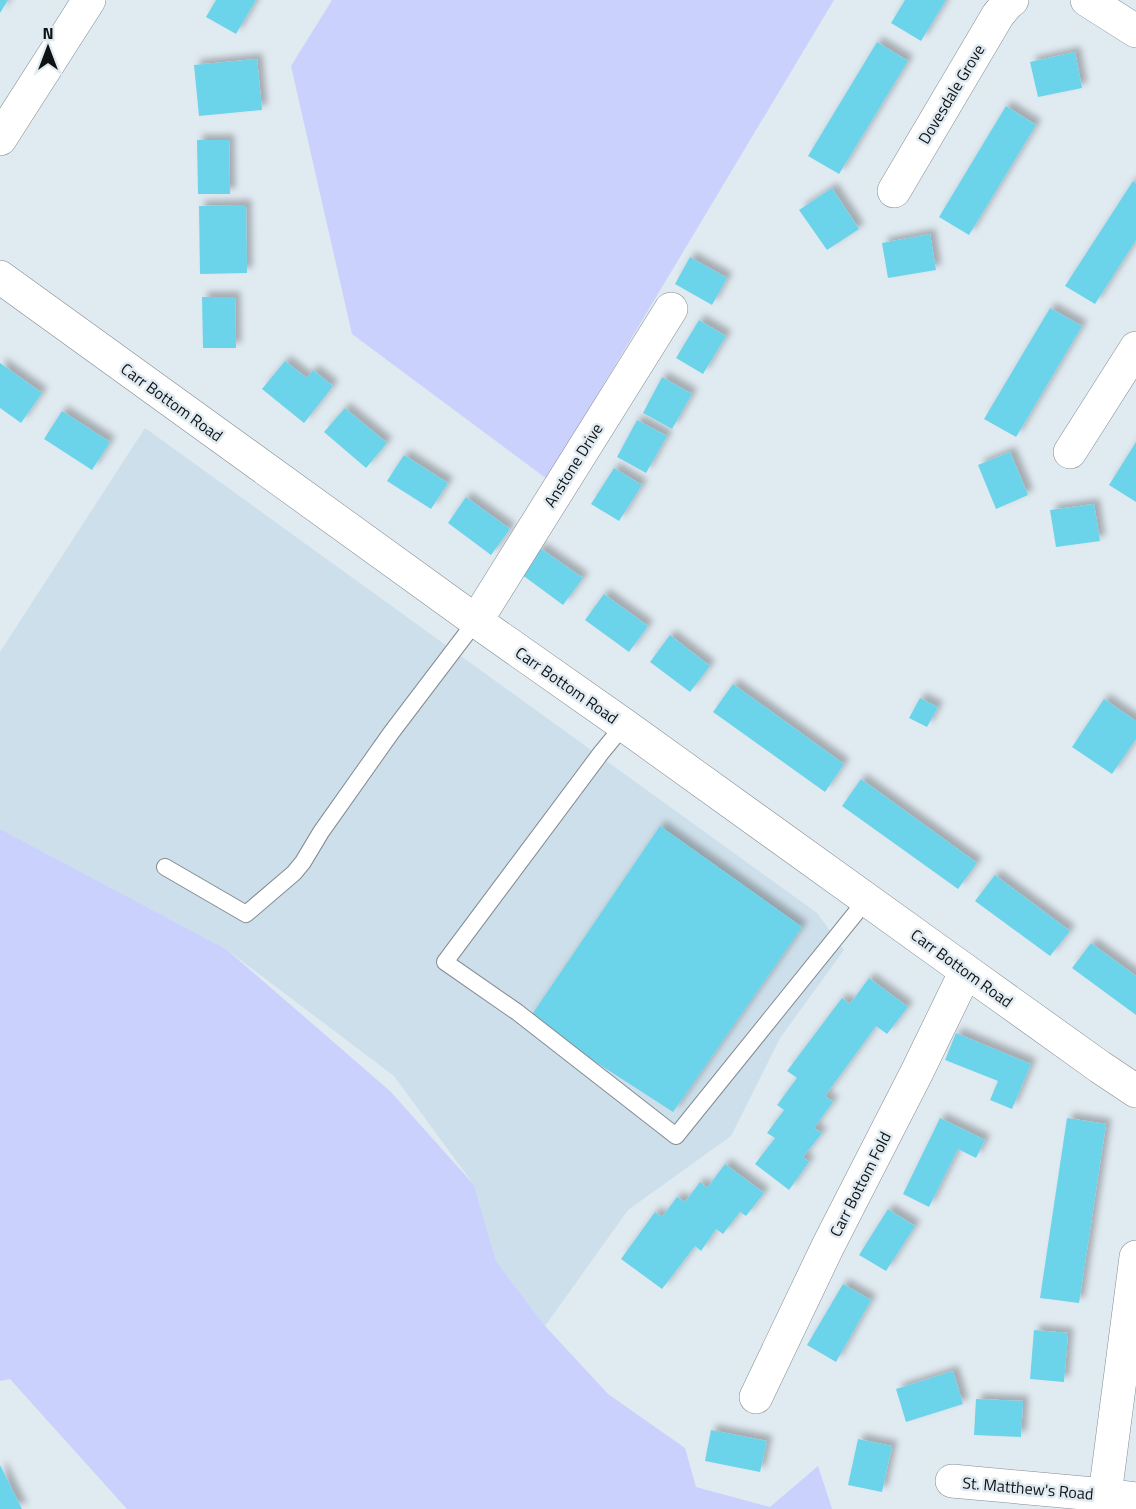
<svg xmlns="http://www.w3.org/2000/svg" width="1136" height="1509" viewBox="0 0 1136 1509" font-family="'Titillium Web',sans-serif">
<style>
.built{fill:#cddfea}
.green{fill:#cad1fc}
.building{fill:#6cd4ea;filter:url(#shadow)}
.lines{fill:none;stroke-linecap:round;stroke-linejoin:round}
.lane-casing{stroke:#838c92;stroke-width:18}
.street-casing{stroke:#838c92;stroke-width:34}
.lane{stroke:#fff;stroke-width:16}
.street{stroke:#fff;stroke-width:33}
.labels{text-anchor:middle;stroke-width:5;stroke-linejoin:round;paint-order:stroke}
.street-label{font-size:16px;fill:#0f1215;stroke:#e0eaf1}
</style>
<defs>
<filter id="shadow"><feDropShadow dx="5.5" dy="-5.5" stdDeviation="3" flood-color="#0004"/></filter>
</defs>
<rect width="100%" height="100%" fill="#e0eaf1"/>
<polygon class="built" points="145,428 817,913 844,950 780,1038 731,1136 628,1210 545,1326 496,1261 474,1185 394,1076 226,949 0,829 0,652"/>
<g class="green">
<polygon points="332,0 834,0 547,479 352,334 291,66"/>
<polygon points="0,829 226,949 390,1091 474,1185 496,1261 545,1326 608,1394 685,1448 696,1487 770,1507 818,1466 832,1509 127,1509 10,1379 0,1381"/>
</g>
<g class="building">
<polygon points="0,0 8,0 0,13"/>
<polygon points="216,0 256,0 236,34 206,17"/>
<polygon points="905,0 946,0 921,41 891,23"/>
<polygon points="877,42 908,61 839,174 808,156"/>
<polygon points="1075,52 1082,88 1038,97 1030,62"/>
<polygon points="257,59 262,110 199,116 194,65"/>
<polygon points="1006,106 1036,125 969,235 939,217"/>
<polygon points="197,140 229,140 230,194 198,194"/>
<polygon points="1133,181 1136,184 1136,240 1095,304 1065,286"/>
<polygon points="832,188 859,229 827,250 799,210"/>
<polygon points="246,205 247,273 200,274 199,206"/>
<polygon points="930,234 936,270 888,278 882,243"/>
<polygon points="690,257 727,278 712,305 675,284"/>
<polygon points="202,297 235,297 236,348 203,348"/>
<polygon points="1050,308 1082,326 1016,437 984,419"/>
<polygon points="699,320 726,336 703,374 676,358"/>
<polygon points="285,361 307,378 313,370 333,386 304,423 262,389"/>
<polygon points="0,363 42,393 21,423 0,408"/>
<polygon points="662,377 692,394 672,429 643,413"/>
<polygon points="345,408 387,443 366,468 324,432"/>
<polygon points="62,411 110,442 92,470 44,439"/>
<polygon points="637,420 667,436 646,473 617,457"/>
<polygon points="1136,442 1136,502 1109,485"/>
<polygon points="1010,452 1028,495 996,509 978,465"/>
<polygon points="404,455 448,483 431,509 387,481"/>
<polygon points="614,468 642,485 619,521 591,504"/>
<polygon points="466,497 510,529 491,555 448,523"/>
<polygon points="1094,504 1100,541 1056,547 1050,510"/>
<polygon points="540,548 583,578 563,605 521,574"/>
<polygon points="604,594 648,626 629,652 585,620"/>
<polygon points="670,635 710,666 690,692 650,662"/>
<polygon points="733,684 844,764 825,792 713,712"/>
<polygon points="920,698 938,707 927,727 909,718"/>
<polygon points="1104,699 1136,721 1136,739 1112,774 1072,747"/>
<polygon points="861,779 977,863 958,889 842,806"/>
<polygon points="660,826 802,927 673,1112 529,1019"/>
<polygon points="995,875 1070,931 1050,956 975,901"/>
<polygon points="1091,943 1136,976 1136,1015 1072,968"/>
<polygon points="869,978 908,1007 887,1034 876,1026 825,1096 833,1102 814,1128 822,1133 803,1157 809,1162 789,1190 755,1164 775,1138 767,1133 784,1110 777,1105 797,1078 787,1071 842,998 850,1004"/>
<polygon points="956,1033 1031,1064 1012,1109 990,1100 998,1081 945,1060"/>
<polygon points="940,1118 985,1140 976,1158 958,1149 929,1207 903,1194"/>
<polygon points="1067,1118 1106,1124 1079,1303 1040,1298"/>
<polygon points="725,1164 764,1193 746,1216 740,1212 723,1234 716,1229 701,1251 695,1246 662,1289 621,1259 655,1212 662,1217 677,1197 685,1202 700,1182 707,1188"/>
<polygon points="888,1209 915,1226 886,1271 859,1255"/>
<polygon points="843,1284 871,1300 836,1362 807,1345"/>
<polygon points="1034,1330 1068,1333 1064,1382 1030,1379"/>
<polygon points="953,1371 963,1404 906,1422 896,1389"/>
<polygon points="976,1399 1023,1401 1021,1437 974,1435"/>
<polygon points="711,1430 767,1441 760,1472 705,1461"/>
<polygon points="858,1439 892,1446 882,1492 848,1485"/>
<polygon points="0,1465 22,1509 0,1509"/>
</g>
<g class="lines">
<defs>
<g id="lane">
<polyline points="624,725 601,753 445,962 517,1012 676,1136 867,899"/>
<polyline points="165,867 246,914 294,873 303,862 321,832 391,733 476,621"/>
</g>
<g id="street">
<polyline points="1087,0 1136,31"/>
<polyline points="0,139 89,0"/>
<polyline points="894,191 998,15 1008,3 1012,0"/>
<polyline points="0,277 476,621 624,725 966,971 1100,1067 1136,1091"/>
<polyline points="1070,452 1136,348"/>
<polyline points="476,621 671,309"/>
<polyline points="756,1397 828,1246 917,1072 966,971"/>
<polyline points="952,1481 1105,1495 1136,1499"/>
<polyline points="1105,1495 1136,1257"/>
</g>
</defs>
<use href="#lane" class="lane-casing"/>
<use href="#street" class="street-casing"/>
<use href="#lane" class="lane"/>
<use href="#street" class="street"/>
</g>
<g class="labels">
<g class="street-label">
<text transform="translate(951 94) rotate(-59)" y="6">Dovesdale Grove</text>
<text transform="translate(172 402) rotate(36)" y="6">Carr Bottom Road</text>
<text transform="translate(573 465) rotate(-58)" y="6">Anstone Drive</text>
<text transform="translate(567 685) rotate(35)" y="6">Carr Bottom Road</text>
<text transform="translate(962 968) rotate(36)" y="6">Carr Bottom Road</text>
<text transform="translate(860 1184) rotate(-63)" y="6">Carr Bottom Fold</text>
<text transform="translate(1028 1488) rotate(5)" y="6">St. Matthew's Road</text>
</g>
</g>
<g transform="translate(48 48)" stroke="#e0eaf1" stroke-width="4.5" paint-order="stroke">
<path d="M0-4.5L10 22L0 15L-10 22Z" fill="#0f1215"/>
<text y="-9" font-size="16" font-weight="bold" text-anchor="middle" fill="#0f1215">N</text>
</g>
</svg>
